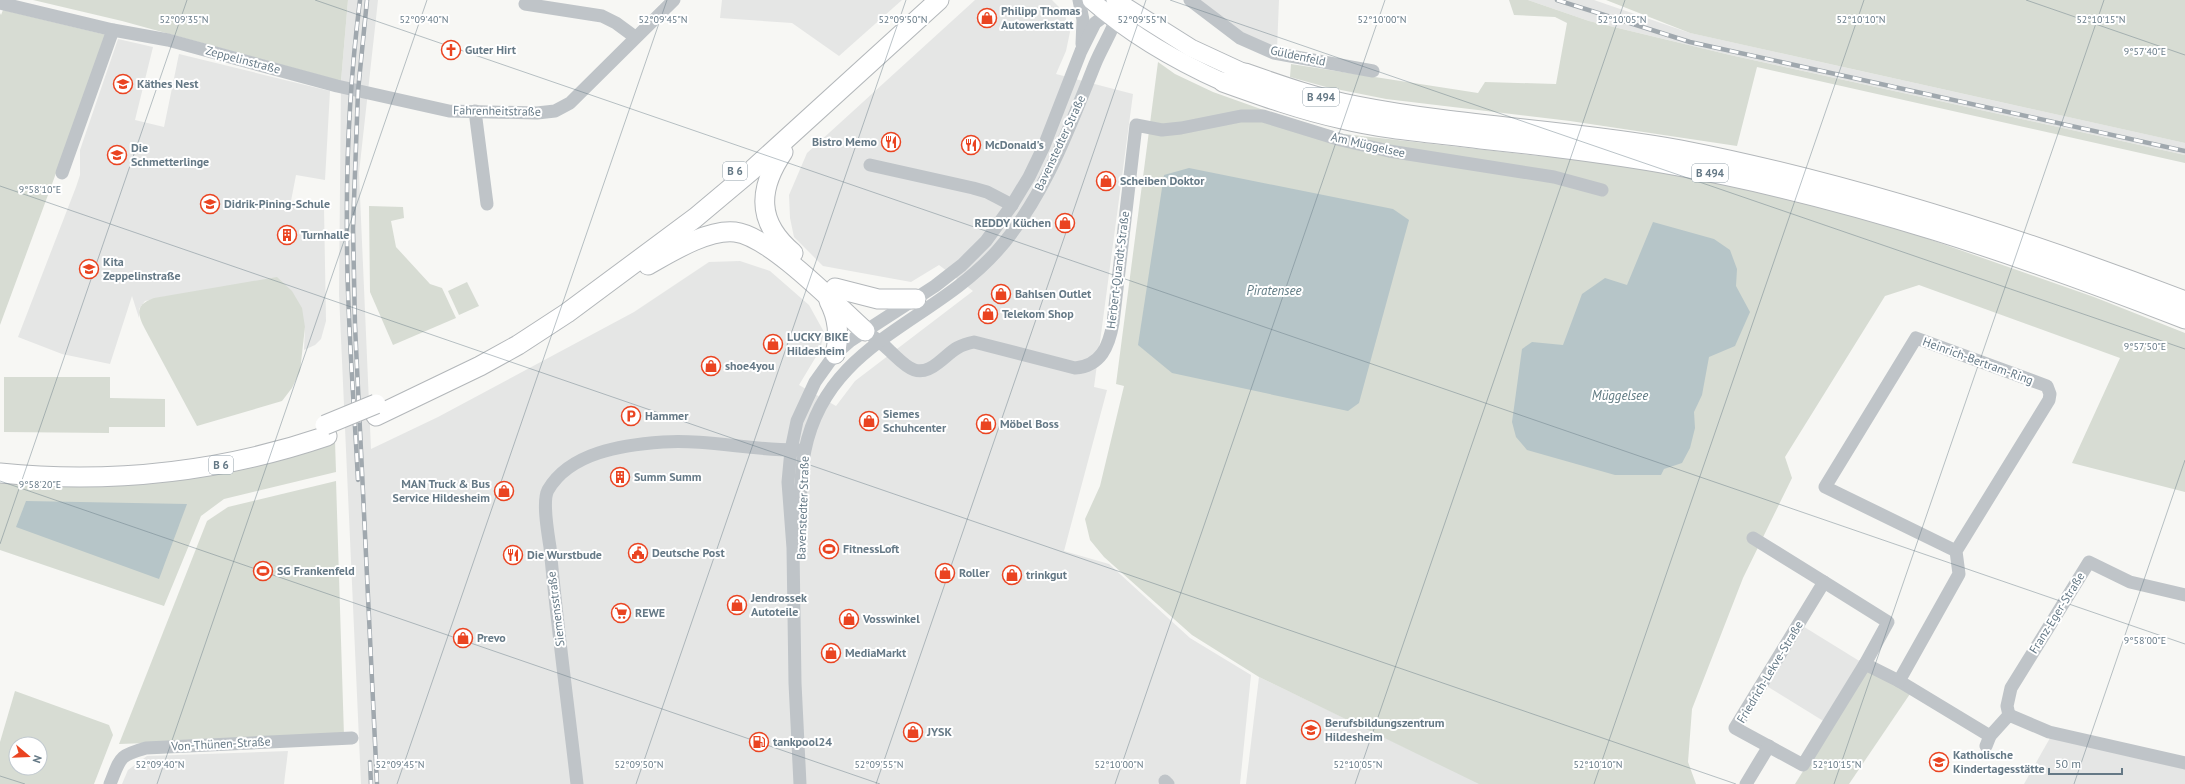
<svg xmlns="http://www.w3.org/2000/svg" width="2185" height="784" viewBox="0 0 2185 784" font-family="'PT Sans',sans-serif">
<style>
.built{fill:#e5e6e5}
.green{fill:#d7dcd3;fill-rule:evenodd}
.water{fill:#b6c5c8}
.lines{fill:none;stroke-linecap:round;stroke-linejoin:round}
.major-casing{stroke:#b3b8bc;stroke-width:19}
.highway-casing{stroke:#b3b7ba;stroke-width:21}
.minor{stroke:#bfc4c8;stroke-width:13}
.major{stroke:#fff;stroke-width:17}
.highway{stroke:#fff;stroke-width:19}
.rail-casing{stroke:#a0a8ae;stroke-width:4.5}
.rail{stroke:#fff;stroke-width:3;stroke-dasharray:9;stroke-linecap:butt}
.highway-bridge-casing{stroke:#b3b7ba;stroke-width:21;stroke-linecap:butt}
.highway-bridge{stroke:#fff;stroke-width:19}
.ticks{fill:none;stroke:#657986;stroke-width:1;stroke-opacity:0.45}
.labels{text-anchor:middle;stroke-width:4;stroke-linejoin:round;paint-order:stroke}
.shield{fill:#fff;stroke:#93a1aa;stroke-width:1}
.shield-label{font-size:11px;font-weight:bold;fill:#657986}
.poi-label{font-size:12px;font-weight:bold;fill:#657986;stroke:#fff;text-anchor:start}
.street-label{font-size:12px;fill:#657986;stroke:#fff}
.water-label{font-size:13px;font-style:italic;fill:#607b83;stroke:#fff}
.ticks-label{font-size:10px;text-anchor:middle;fill:#657986;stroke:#fff;stroke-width:4;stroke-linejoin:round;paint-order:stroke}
</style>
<rect width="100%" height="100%" fill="#f7f7f4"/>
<g class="built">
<polygon points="348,0 378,0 359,173 371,449 438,417 634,312 709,262 740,261 770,271 809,305 824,332 820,350 799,385 836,406 855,381 973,291 939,265 911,282 823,266 794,237 790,218 789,195 807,153 975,0 1052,0 1064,12 1070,32 1066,51 1056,74 1133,94 1094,387 1107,390 1064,551 1109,564 1190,638 1251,675 1240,784 361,784 339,294 341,81"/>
<polygon points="722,0 902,0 839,56 792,23 720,18"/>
<polygon points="1197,0 1279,0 1277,49 1246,36"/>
<polygon points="1528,0 1594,0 1690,33 2185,143 2185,155 1730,55 1589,21"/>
<polygon points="118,39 153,47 135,120 164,127 179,54 330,91 325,180 296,175 291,201 324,208 326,321 321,339 315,345 304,350 305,327 168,296 145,301 139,309 139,318 132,296 110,364 62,354 18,337 76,187 80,175 80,150"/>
<polygon points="1801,625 1861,662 1825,722 1765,685"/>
<polygon points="1259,677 1479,783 1479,784 1246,784"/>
<polygon points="2050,738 2185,769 2185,784 2024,784"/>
<polygon points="288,751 284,784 122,784 128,770 147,756"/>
</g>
<g class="green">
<polygon points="33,0 348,0 341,81 122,21"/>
<polygon points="1509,0 1528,0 1589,21 1730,55 2185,155 2185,163 1757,67 1737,146 1570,121 1386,99 1326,87 1290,77 1291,64 1478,93 1485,82 1556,84 1567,23 1555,17 1514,15"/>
<polygon points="1606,0 2185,0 2185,143 1690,33"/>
<polygon points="3,10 107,35 0,325 0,13 1,15"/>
<polygon points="1158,62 1175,74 1213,92 1292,120 1344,134 1539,156 1610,160 1717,181 1880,222 2094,297 2185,333 2185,492 2072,463 2120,358 1919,285 1885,296 1785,457 1792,478 1743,578 1692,709 1688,762 1696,784 1479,784 1259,677 1192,635 1104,557 1090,540 1085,519 1100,486 1124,386 1116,384"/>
<polygon points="369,206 403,207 404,218 391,221 396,247 430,284 442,288 456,318 393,345 370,292"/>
<path d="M 277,277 L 292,291 L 302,308 L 305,327 L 300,371 L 292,388 L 282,401 L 197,426 L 145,329 C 137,313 135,305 154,298 Z"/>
<polygon points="467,282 479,306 459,315 448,291"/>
<polygon points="4,377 110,377 110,398 165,399 165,427 109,427 109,433 4,432"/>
<polygon points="335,441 336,472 224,499 201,516 164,606 0,550 0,478 156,483 294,454"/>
<polygon points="336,481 344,736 119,744 207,521 228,507"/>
<polygon points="1871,662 1916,685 1849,784 1795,784"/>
<path d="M 15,691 L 109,725 L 113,735 L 94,784 L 0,784 L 0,742 ZM 16,744 L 40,744 L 40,768 L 16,768 Z"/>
</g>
<g class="water">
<polygon points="1189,168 1393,209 1409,220 1359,403 1348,411 1172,373 1138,345 1164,175"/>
<polygon points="1653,222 1714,239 1730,250 1737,269 1736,286 1750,312 1735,346 1709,357 1702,395 1694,412 1695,428 1690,448 1682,463 1664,469 1661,475 1615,475 1527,450 1516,437 1512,422 1522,349 1532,342 1563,345 1582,294 1605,278 1627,285"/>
<polygon points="26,501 187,504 159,579 16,527"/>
</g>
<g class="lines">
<defs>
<g id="major">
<path d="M 1091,0 C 1131,35 1174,60 1223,82"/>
<polyline points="1115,0 1191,48 1245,73"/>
</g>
<g id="highway">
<path d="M 1245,73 C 1282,86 1319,99 1357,106 C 1464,127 1574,130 1681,150 C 1854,184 2021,238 2185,301"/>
<path d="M 1223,82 C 1262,96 1301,110 1342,119 C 1387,130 1434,133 1481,139 C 1547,146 1613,154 1678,166 C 1852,198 2021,255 2185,319"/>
<path d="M 783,152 C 758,189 756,222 793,253"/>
<path d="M 648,265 C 671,252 708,229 735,232 C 770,236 837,306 865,331"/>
<polyline points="835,288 878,299 916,299"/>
<path d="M 829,301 C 838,318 840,335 835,354"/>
<polyline points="376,416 480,366 518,345 567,313 695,218 751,171 939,0"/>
<path d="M 0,473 C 111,484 221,472 327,436"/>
</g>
</defs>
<use href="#major" class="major-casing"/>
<use href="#highway" class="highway-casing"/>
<g class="minor">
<polyline points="1079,0 1083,20 1082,44"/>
<polyline points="1190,0 1240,38 1274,53 1373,71"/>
<polyline points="0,3 113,30 168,40 337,86 449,111 537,113 555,111 570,103 674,0"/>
<polyline points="525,4 602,16 616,23 635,37"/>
<polyline points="475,111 487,204"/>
<polyline points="870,165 973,188 987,192 1012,205"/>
<polyline points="62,173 113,30"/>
<path d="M 865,331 C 874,337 883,344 891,352 C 906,366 917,380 938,363 C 952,352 955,346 974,342 L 1075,368 C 1101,366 1109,346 1113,323 L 1136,125 L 1162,130 L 1181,128 L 1241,116 L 1263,116 L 1341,140 L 1389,151 L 1554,177 L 1602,190"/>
<path d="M 800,536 C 801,508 799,477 805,450 C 827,342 932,324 997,251 C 1044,198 1069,129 1095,64 C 1102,47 1113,30 1119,12"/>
<polyline points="1753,538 1824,582 1735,728 1803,765 1865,664"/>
<polyline points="1824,582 1888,622 1865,664 1899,681 1990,736"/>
<polyline points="1899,681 1959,574 1956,551 2049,400 2050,394 2047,386 1916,338 1825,487 1956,551"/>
<polyline points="2009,715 2007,706 2011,688 2089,562 2130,582 2185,595"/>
<polyline points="1986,746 1990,736 2009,715 2049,732 2185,763"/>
<polyline points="1165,781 1168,784"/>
<path d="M 110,784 C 121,757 118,756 146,748 L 352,738"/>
<path d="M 577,784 C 568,705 557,626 550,547 C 548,534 542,501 548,490 C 570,452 623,445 663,442 C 708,439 754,451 799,450"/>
<polyline points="800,784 795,683 793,548 788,482 791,450 797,421 815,382 835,354 850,341 935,286 962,265 986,241 1012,205 1029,177 1044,146 1081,51 1095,23 1115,8"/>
<polyline points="1746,784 1769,746"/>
</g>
<use href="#major" class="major"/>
<use href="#highway" class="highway"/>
<defs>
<g id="rail">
<polyline points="367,0 358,91 353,228 355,326 377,784"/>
<polyline points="1557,0 1690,42 2185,151"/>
<path d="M 358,480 C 354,400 347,319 347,239 C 346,159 350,79 360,0"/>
<polyline points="370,762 371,784"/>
</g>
</defs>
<use href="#rail" class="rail-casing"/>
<use href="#rail" class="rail"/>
<defs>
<polyline id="highway-bridge" points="325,425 376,404"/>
</defs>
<use href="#highway-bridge" class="highway-bridge-casing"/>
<use href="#highway-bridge" class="highway-bridge"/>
</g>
<path class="ticks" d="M 315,0 L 2185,644M 1170,0 L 2185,349M 2026,0 L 2185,55M 0,186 L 1736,784M 0,481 L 880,784M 0,544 L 187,0M 0,776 L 25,784M 157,784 L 427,0M 397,784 L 667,0M 636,784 L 906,0M 876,784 L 1146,0M 1115,784 L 1385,0M 1355,784 L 1625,0M 1594,784 L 1864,0M 1834,784 L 2104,0M 2074,784 L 2185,460"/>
<defs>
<symbol id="shop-ring" viewBox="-11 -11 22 22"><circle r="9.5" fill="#fff" stroke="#ea4421" stroke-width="1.5"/><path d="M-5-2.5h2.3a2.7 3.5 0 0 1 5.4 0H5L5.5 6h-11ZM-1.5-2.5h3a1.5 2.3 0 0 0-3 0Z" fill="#ea4421"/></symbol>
<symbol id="church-ring" viewBox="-11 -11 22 22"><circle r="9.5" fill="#fff" stroke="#ea4421" stroke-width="1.5"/><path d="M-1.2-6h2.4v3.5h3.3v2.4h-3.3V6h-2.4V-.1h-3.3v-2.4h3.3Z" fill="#ea4421"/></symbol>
<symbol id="school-ring" viewBox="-11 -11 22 22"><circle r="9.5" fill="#fff" stroke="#ea4421" stroke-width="1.5"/><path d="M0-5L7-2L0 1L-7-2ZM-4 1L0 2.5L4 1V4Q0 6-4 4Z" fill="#ea4421"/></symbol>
<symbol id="restaurant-ring" viewBox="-11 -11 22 22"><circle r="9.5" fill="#fff" stroke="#ea4421" stroke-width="1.5"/><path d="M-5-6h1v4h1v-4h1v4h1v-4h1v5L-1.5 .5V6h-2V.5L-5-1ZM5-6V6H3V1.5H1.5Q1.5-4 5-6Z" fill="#ea4421"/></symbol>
<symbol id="building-ring" viewBox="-11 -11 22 22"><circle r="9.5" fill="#fff" stroke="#ea4421" stroke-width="1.5"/><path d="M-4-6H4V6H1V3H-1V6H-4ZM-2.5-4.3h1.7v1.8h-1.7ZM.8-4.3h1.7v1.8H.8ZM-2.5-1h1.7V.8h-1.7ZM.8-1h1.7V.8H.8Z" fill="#ea4421"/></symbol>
<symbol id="parking-ring" viewBox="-11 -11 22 22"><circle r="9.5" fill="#fff" stroke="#ea4421" stroke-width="1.5"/><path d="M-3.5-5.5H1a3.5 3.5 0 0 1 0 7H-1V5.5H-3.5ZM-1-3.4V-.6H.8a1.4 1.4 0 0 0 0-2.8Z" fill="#ea4421"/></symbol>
<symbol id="stadium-ring" viewBox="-11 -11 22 22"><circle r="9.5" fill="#fff" stroke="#ea4421" stroke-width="1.5"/><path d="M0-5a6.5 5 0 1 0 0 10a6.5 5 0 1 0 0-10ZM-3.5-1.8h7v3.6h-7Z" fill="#ea4421"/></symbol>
<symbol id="civic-ring" viewBox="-11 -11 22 22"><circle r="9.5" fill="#fff" stroke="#ea4421" stroke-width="1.5"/><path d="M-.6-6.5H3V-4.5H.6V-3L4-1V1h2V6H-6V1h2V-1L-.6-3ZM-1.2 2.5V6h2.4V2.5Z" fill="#ea4421"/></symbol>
<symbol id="supermarket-ring" viewBox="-11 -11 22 22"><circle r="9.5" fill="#fff" stroke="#ea4421" stroke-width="1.5"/><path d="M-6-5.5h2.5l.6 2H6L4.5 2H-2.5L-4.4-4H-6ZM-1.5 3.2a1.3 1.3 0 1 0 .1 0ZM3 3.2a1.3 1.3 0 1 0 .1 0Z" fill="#ea4421"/></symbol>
<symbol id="fuel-ring" viewBox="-11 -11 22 22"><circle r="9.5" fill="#fff" stroke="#ea4421" stroke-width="1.5"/><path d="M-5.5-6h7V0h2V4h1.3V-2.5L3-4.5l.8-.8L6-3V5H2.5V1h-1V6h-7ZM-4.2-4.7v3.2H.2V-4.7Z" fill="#ea4421"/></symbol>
</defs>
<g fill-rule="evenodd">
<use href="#shop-ring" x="976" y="7" width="22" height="22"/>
<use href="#church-ring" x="440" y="39" width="22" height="22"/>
<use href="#school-ring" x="112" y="73" width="22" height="22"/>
<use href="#restaurant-ring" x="880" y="131" width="22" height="22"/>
<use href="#restaurant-ring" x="960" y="134" width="22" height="22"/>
<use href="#school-ring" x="106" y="144" width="22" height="22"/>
<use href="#shop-ring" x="1095" y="170" width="22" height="22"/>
<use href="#school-ring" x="199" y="193" width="22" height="22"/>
<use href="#shop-ring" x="1054" y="212" width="22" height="22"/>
<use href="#building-ring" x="276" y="224" width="22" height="22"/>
<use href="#school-ring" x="78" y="258" width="22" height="22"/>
<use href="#shop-ring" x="990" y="283" width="22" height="22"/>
<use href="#shop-ring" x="977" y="303" width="22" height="22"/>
<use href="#shop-ring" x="762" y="333" width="22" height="22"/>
<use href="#shop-ring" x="700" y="355" width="22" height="22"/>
<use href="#parking-ring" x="620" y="405" width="22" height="22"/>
<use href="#shop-ring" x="858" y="410" width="22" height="22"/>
<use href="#shop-ring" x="975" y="413" width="22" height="22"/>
<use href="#building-ring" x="609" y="466" width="22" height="22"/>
<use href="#shop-ring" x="493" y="480" width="22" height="22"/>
<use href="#stadium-ring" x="818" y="538" width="22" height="22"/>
<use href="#civic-ring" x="627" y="542" width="22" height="22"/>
<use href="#restaurant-ring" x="502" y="544" width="22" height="22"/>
<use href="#stadium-ring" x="252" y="560" width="22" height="22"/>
<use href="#shop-ring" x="934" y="562" width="22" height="22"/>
<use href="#shop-ring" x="1001" y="564" width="22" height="22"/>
<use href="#shop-ring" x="726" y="594" width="22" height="22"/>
<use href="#supermarket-ring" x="610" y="602" width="22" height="22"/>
<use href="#shop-ring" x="838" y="608" width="22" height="22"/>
<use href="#shop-ring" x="452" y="627" width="22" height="22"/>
<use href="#shop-ring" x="820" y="642" width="22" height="22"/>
<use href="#school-ring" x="1300" y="719" width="22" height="22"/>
<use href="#shop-ring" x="902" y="721" width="22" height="22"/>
<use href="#fuel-ring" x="748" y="731" width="22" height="22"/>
<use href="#school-ring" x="1928" y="751" width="22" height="22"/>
</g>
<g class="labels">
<g class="shield">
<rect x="1303" y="88" width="36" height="18" rx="3"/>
<rect x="723" y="162" width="24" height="18" rx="3"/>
<rect x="1692" y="164" width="36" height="18" rx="3"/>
<rect x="209" y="456" width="24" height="18" rx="3"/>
</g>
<g class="shield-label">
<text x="1321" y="101">B 494</text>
<text x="735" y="175">B 6</text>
<text x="1710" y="177">B 494</text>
<text x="221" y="469">B 6</text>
</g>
<g class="poi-label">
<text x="1001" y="15">Philipp Thomas<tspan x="1001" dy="14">Autowerkstatt</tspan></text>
<text x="465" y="54">Guter Hirt</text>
<text x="137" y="88">Käthes Nest</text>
<text x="877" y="146" text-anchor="end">Bistro Memo</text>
<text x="985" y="149">McDonald's</text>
<text x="131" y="152">Die<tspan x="131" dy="14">Schmetterlinge</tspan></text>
<text x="1120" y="185">Scheiben Doktor</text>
<text x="224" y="208">Didrik-Pining-Schule</text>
<text x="1051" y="227" text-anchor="end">REDDY Küchen</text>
<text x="301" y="239">Turnhalle</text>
<text x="103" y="266">Kita<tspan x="103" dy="14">Zeppelinstraße</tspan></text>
<text x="1015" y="298">Bahlsen Outlet</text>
<text x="1002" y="318">Telekom Shop</text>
<text x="787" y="341">LUCKY BIKE<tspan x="787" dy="14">Hildesheim</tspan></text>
<text x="725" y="370">shoe4you</text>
<text x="883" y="418">Siemes<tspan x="883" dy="14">Schuhcenter</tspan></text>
<text x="645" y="420">Hammer</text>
<text x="1000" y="428">Möbel Boss</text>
<text x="634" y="481">Summ Summ</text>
<text x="490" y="488" text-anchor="end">MAN Truck &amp; Bus<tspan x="490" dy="14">Service Hildesheim</tspan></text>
<text x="843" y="553">FitnessLoft</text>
<text x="652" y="557">Deutsche Post</text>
<text x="527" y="559">Die Wurstbude</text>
<text x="277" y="575">SG Frankenfeld</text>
<text x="959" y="577">Roller</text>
<text x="1026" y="579">trinkgut</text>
<text x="751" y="602">Jendrossek<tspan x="751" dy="14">Autoteile</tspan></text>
<text x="635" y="617">REWE</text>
<text x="863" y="623">Vosswinkel</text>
<text x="477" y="642">Prevo</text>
<text x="845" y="657">MediaMarkt</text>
<text x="1325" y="727">Berufsbildungszentrum<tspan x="1325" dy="14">Hildesheim</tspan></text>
<text x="927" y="736">JYSK</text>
<text x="773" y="746">tankpool24</text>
<text x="1953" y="759">Katholische<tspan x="1953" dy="14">Kindertagesstätte</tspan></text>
</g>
<g class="street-label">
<text transform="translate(1298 56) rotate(12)" y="4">Güldenfeld</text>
<text transform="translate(243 60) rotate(15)" y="4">Zeppelinstraße</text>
<text transform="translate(497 111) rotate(1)" y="4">Fahrenheitstraße</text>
<text transform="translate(1060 143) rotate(-65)" y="4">Bavenstedter Straße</text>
<text transform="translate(1368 145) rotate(13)" y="4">Am Müggelsee</text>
<text transform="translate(1118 270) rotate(-83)" y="4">Herbert-Quandt-Straße</text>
<text transform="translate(1978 361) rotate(20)" y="4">Heinrich-Bertram-Ring</text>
<text transform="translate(803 508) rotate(-88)" y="4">Bavenstedter Straße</text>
<text transform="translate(556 609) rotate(-97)" y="4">Siemensstraße</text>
<text transform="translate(2057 613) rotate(-58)" y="4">Franz-Eger-Straße</text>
<text transform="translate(1770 672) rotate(-59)" y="4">Friedrich-Lekve-Straße</text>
<text transform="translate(221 744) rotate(-3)" y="4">Von-Thünen-Straße</text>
</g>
<g class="water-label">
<text x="1274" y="295">Piratensee</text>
<text x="1620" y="400">Müggelsee</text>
</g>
</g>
<g class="ticks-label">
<text x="184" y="23">52°09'35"N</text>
<text x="424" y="23">52°09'40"N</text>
<text x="663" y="23">52°09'45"N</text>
<text x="903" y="23">52°09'50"N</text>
<text x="1142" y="23">52°09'55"N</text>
<text x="1382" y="23">52°10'00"N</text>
<text x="1622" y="23">52°10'05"N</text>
<text x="1861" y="23">52°10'10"N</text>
<text x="2101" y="23">52°10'15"N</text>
<text x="2145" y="55">9°57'40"E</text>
<text x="40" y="193">9°58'10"E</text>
<text x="2145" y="350">9°57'50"E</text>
<text x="40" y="488">9°58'20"E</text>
<text x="2145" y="644">9°58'00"E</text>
<text x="160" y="768">52°09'40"N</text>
<text x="400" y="768">52°09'45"N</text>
<text x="639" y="768">52°09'50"N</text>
<text x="879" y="768">52°09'55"N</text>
<text x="1119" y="768">52°10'00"N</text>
<text x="1358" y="768">52°10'05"N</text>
<text x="1598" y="768">52°10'10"N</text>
<text x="1837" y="768">52°10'15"N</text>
</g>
<g transform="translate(28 756) rotate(109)"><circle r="19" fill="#ffffff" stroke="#c1c9cf"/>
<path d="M0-3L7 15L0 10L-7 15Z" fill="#ea4421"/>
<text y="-6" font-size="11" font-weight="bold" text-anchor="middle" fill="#657986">N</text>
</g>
<path d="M2049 768v6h73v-6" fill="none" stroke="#657986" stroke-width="2"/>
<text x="2055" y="768" font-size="12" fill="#657986" stroke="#ffffff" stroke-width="3" paint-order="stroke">50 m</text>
</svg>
